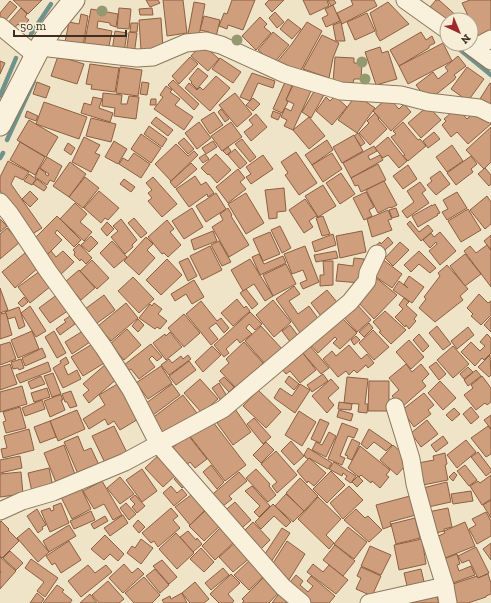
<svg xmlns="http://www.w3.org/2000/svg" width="491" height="603" viewBox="0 0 491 603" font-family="'Zilla Slab',serif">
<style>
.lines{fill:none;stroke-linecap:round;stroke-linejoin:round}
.stream{stroke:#6f938a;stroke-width:4.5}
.building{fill:#cf9f7d;stroke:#8d5f41}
.minor-casing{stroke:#8d765c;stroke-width:19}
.tertiary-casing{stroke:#8d765c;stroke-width:23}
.minor{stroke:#faf1dc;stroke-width:17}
.tertiary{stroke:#faf1dc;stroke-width:21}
.tree{fill:#96986f}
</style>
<rect width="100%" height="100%" fill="#f0e4c8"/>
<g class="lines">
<g class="stream">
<polyline points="31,34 51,4"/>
<polyline points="453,44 491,75"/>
<polyline points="0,96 16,58"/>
<polyline points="7,140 34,81"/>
<polyline points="0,158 3,153"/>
</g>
</g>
<g class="building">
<polygon points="13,0 42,0 28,14"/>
<polygon points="146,0 158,0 160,3 150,7"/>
<polygon points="163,0 183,0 187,33 167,36"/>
<polygon points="232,0 255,0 243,30 228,25 227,29 219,26 224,13 227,14"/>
<polygon points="269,0 284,0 272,12 265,4"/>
<polygon points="303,0 327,0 329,6 310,15"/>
<polygon points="328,0 334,0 336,3 331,6"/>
<polygon points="351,0 374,0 377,6 342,24 337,13 353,5"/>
<polygon points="436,0 439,0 460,19 458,20 447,20 430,7"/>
<polygon points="470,0 491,0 491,32 478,38 471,20 470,20 462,3"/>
<polygon points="10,1 17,7 4,22 0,18 0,13"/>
<polygon points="194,2 205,4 199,36 188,34"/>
<polygon points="388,2 409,24 380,41 376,34 376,30 370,13"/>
<polygon points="333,5 340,21 326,27 322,18 328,15 325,9"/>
<polygon points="21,8 27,14 25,17 29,20 22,28 18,24 13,30 7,24"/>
<polygon points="119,8 131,9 129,29 117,28"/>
<polygon points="152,8 153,15 140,15 139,9"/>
<polygon points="91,9 118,14 116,27 110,25 110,23 98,21 97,28 112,31 108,51 84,46"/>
<polygon points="275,12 284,22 277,28 269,18"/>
<polygon points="367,13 375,31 355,40 347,22"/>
<polygon points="81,14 88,16 83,46 65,42 69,22 79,24"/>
<polygon points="204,16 220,20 216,37 208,36 209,32 200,30"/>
<polygon points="260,17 267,24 264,27 271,33 256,50 242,36"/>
<polygon points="161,18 163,49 141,50 139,20"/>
<polygon points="288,19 301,29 292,39 280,29"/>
<polygon points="307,22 322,31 300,72 277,62 291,45"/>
<polygon points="341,22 345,41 336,41 333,25"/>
<polygon points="131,23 138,23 137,32 130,32"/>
<polygon points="115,31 127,33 124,53 112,51"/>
<polygon points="129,32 137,33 134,55 126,54"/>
<polygon points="273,32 289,45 274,63 258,50"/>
<polygon points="421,32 426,40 432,36 435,43 429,46 429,48 399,66 390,50"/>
<polygon points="322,35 339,43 333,58 329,78 303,69"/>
<polygon points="443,43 452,61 408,84 399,66"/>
<polygon points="202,44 219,59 208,71 191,56"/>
<polygon points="380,47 382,53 388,51 397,79 376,85 365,52"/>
<polygon points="58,56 84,64 77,84 51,76"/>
<polygon points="458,56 466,66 454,75 456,77 454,80 428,101 416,85 433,72 438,79 448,71 445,67"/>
<polygon points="190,57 198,64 179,84 172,76"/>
<polygon points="335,57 354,58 354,63 362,63 361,79 354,79 353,83 333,82"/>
<polygon points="220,58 241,72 233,83 212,69"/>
<polygon points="0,61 5,63 0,74"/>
<polygon points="90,64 119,68 115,92 91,89 92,85 86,84"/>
<polygon points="120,67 142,70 138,96 116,93"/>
<polygon points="467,67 484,79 468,101 451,89"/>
<polygon points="198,68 208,76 197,89 191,83 192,82 189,79"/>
<polygon points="252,73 275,81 273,88 258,83 250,101 240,97"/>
<polygon points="216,76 230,88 210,111 185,88 189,83 197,90 200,87 203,90"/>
<polygon points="173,80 199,104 194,110 168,85"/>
<polygon points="37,82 50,87 46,98 33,94"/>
<polygon points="142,82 149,83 147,95 140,94"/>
<polygon points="285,82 292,86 286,100 288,102 282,113 273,109"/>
<polygon points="294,83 311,91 293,130 284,126 287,120 281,117 285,108 291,111 294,104 286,100"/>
<polygon points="490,83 491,84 491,110 478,102"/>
<polygon points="166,86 172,90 170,92 180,99 175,105 193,117 184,130 154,109 163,97 160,95"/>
<polygon points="316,88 325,93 311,118 302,112"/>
<polygon points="103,93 122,95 121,104 127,104 129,96 139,97 136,119 114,116 115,108 102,106"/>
<polygon points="235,93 252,114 237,127 219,105"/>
<polygon points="356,95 375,108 357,133 338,120"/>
<polygon points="335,96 347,107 332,125 316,111 326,97 330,101"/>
<polygon points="93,97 102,99 99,108 113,113 110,122 81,113 84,103 91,105"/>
<polygon points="388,97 399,109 404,104 411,112 391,131 373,111"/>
<polygon points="253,98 260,104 253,111 246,105"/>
<polygon points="151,99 156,99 156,105 150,105"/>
<polygon points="44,102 87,117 79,139 36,124"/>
<polygon points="428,106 441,120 421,138 408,123"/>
<polygon points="457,108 467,119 478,109 491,124 468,144 457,132 451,137 442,125 446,121 444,119"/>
<polygon points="221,109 229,119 225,122 218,112"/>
<polygon points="27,111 38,116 36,121 25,117"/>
<polygon points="273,111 281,114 278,120 271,117"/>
<polygon points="214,112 223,125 210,134 201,120"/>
<polygon points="375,113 379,118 378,119 387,129 370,145 359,133 369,123 367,121"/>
<polygon points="256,114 267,127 251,141 244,132 253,125 249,120"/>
<polygon points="156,117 173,130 168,136 151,123"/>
<polygon points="309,117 325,136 309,149 293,130"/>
<polygon points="91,118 116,124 111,142 86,136"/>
<polygon points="29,120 58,137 46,157 17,140"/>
<polygon points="199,122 211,138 197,149 185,133"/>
<polygon points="231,122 242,137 222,151 211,136"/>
<polygon points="403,122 418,140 420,139 426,146 408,161 403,156 405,155 391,137 396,134 393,131"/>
<polygon points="149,126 167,139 162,147 144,134"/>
<polygon points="491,127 491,162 484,169 466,150"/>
<polygon points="434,132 440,139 428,148 423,141"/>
<polygon points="358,133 365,143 361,146 354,136"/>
<polygon points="141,134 161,148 151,163 131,149"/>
<polygon points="354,135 363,151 342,163 333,147"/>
<polygon points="84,137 100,145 95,153 100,155 91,172 72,162"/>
<polygon points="388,137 407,161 399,168 388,155 383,158 375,148"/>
<polygon points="184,138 194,149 188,154 178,143"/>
<polygon points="242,139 256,157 250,162 235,144"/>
<polygon points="327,140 333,150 312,165 305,155"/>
<polygon points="114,141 127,149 118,164 105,157"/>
<polygon points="213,141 217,147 206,154 202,148"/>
<polygon points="20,142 45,157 35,175 10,160"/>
<polygon points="68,143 75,148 71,155 64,150"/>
<polygon points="176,144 188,156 194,151 198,155 171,181 155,164"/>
<polygon points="452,145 463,161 447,172 436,157"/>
<polygon points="374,146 377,151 368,156 370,160 380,155 383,160 351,178 343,163"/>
<polygon points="228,147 231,151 227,155 223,151"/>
<polygon points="235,149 247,163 240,169 228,155"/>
<polygon points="296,152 317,183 299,195 285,175 288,173 281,162"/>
<polygon points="134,153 150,164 141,178 119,164 123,158 128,161"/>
<polygon points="332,153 342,169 323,182 312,165"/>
<polygon points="205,154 209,159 203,163 199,158"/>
<polygon points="216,154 231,170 217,183 209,174 208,175 201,168"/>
<polygon points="263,155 273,169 251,184 246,177 251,174 246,167"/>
<polygon points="471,156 477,164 471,169 473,172 456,185 447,173"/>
<polygon points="47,157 62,166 54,182 50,180 47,185 35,177 39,168 46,173 45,174 48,176 49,174 40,168"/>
<polygon points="8,161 29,172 23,180 15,176 11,184 42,228 29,236 0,191 0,177"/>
<polygon points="70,162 86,174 69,197 53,186"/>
<polygon points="191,163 197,169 175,188 170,182"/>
<polygon points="378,164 386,180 361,192 358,185 355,186 351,178"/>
<polygon points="408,165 417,179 403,189 393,176"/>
<polygon points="485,168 491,175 491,184 489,186 478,174"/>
<polygon points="238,169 245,178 240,182 246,189 228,203 216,187"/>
<polygon points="440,171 450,184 436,195 427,185 432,181 430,178"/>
<polygon points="341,173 355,194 340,204 326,183"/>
<polygon points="29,174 36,179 32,185 24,181"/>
<polygon points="195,176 201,185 206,182 214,193 208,197 207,194 189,207 176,189"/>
<polygon points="85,177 99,188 83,208 69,197"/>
<polygon points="153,177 177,204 162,217 148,201 152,198 148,193 152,190 146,183"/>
<polygon points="37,179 47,187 44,191 33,184"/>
<polygon points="124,179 135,187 131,192 120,184"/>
<polygon points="384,181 397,205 391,208 390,207 378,213 366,190"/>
<polygon points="420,182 426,190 422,193 429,203 407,218 402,211 414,202 407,191"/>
<polygon points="323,185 336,206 318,217 305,196"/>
<polygon points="284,188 286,211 277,212 277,218 269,219 265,190"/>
<polygon points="30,191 38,199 30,207 22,199"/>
<polygon points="99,191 119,208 108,220 105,218 101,223 84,208"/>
<polygon points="366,192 374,207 369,210 372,216 364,220 353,198"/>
<polygon points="457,192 467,208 447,220 442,212 448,209 443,200"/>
<polygon points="216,193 226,209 206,222 196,206"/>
<polygon points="246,193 264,223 246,234 228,204"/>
<polygon points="487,196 491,202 491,224 485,229 470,210"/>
<polygon points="305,199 318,217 316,216 309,221 313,227 304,233 289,210"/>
<polygon points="75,203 87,214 80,222 92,232 84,241 60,219"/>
<polygon points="435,204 440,213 437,214 438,215 418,227 412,216 432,205 432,206"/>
<polygon points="192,208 203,227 184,239 172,221"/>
<polygon points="228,208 232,215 231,216 249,245 229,257 212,227 223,220 220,214"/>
<polygon points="396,208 399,216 392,218 389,210"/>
<polygon points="468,209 481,230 461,242 448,221"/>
<polygon points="388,210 392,219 388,220 392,230 372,237 367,219"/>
<polygon points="57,216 81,240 74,247 57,230 55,233 62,240 46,256 32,241"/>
<polygon points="323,216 330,234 322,236 316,218"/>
<polygon points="134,218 147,233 141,238 128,223"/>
<polygon points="0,219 7,226 0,232"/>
<polygon points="121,219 137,240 132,245 133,247 125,254 111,237 118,231 113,226"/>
<polygon points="167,220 174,229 170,232 181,245 168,257 164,253 162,254 148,237"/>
<polygon points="410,221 419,232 428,225 433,231 421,241 407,224"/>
<polygon points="107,222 114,229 107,236 101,229"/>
<polygon points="280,226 291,248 282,253 271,230"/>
<polygon points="7,228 20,242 0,259 0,234"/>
<polygon points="213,231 217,241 194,250 191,240"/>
<polygon points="362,231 366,252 340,258 336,236"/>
<polygon points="270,232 280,254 263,261 253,239"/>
<polygon points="440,232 456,251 440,265 429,251 437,244 436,242 430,248 423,240 431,233 434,237"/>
<polygon points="333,234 336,245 315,252 312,242"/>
<polygon points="491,235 491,250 484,241"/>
<polygon points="91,236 98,243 89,252 81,245"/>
<polygon points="146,237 153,244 147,250 155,258 139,275 124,261"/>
<polygon points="388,237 393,243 379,255 373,248 380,242 381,244"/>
<polygon points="112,241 127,257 114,268 100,253"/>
<polygon points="219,241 231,262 222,266 211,245"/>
<polygon points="400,242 409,250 393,266 385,258"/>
<polygon points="79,244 92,258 86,264 81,259 80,261 74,255 75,252 73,250"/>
<polygon points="487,245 491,251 491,287 464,251 470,246 476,253"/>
<polygon points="210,246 222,270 202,280 190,256"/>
<polygon points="305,246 319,282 303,289 300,283 307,280 303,270 292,274 284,254"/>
<polygon points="51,251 56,257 63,251 74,262 58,277 44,258"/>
<polygon points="336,251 338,258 316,262 314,255"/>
<polygon points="419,251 436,268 430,273 419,264 411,272 404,265"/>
<polygon points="25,253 38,268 15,288 2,272"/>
<polygon points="259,254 264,264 283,256 286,263 260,275 252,257"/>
<polygon points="465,254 481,274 465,286 450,266"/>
<polygon points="188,258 197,276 188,281 179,262"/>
<polygon points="354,258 364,259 362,283 336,281 338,264 353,266"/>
<polygon points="381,258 402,274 392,288 370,273"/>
<polygon points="167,259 182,275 161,295 146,280"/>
<polygon points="250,259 273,296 265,301 254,284 243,291 231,270"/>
<polygon points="92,260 109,278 97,289 80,271"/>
<polygon points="323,261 333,261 333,285 320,286 320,275 324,275"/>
<polygon points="286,264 296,284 273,296 263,275"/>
<polygon points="447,265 468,289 460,296 463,300 435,322 419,308 426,299 424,297 440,276 438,273"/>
<polygon points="79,270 95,288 81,300 65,282"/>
<polygon points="40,271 51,286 30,303 18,287"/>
<polygon points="409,276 424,287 412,303 393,290 399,281 408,288 404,284"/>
<polygon points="133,277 154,299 139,313 118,291"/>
<polygon points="375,277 397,295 374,319 356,300"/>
<polygon points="194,280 204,297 192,304 186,294 175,301 171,294"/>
<polygon points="294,286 300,294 289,301 298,314 309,306 322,324 303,337 276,299"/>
<polygon points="0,288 8,310 0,313"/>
<polygon points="246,289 258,304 252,309 240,293"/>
<polygon points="327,290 341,307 324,320 311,303"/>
<polygon points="58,294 69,310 50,323 39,308"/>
<polygon points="479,294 488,303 491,301 491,315 481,325 471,316 473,314 467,308"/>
<polygon points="104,295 115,310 96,324 85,309"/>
<polygon points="24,297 28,302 22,307 18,303"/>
<polygon points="404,298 409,302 406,305 417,315 414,319 416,321 409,329 406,325 405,327 395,317 403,309 399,305"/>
<polygon points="237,299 244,308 246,306 250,311 233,326 221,313"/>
<polygon points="273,300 291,322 274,337 256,315"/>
<polygon points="201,301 217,321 221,318 229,328 224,333 216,323 209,328 218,339 211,345 186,314"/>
<polygon points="355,302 371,320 357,332 341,314"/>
<polygon points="126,303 138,318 111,341 98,326"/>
<polygon points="154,303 162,309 158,314 167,321 160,329 157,327 155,329 139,318 150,304 152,306"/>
<polygon points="30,306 46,331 36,337 21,313"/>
<polygon points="19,307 25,326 19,329 15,317 8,319 5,312"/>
<polygon points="385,311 406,330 391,344 379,332 381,331 373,322"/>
<polygon points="250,312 262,324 255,330 249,324 246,328 252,334 240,343 237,339 226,349 229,353 224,357 214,345"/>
<polygon points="6,313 12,335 0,339 0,314"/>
<polygon points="184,314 200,333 184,347 168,328"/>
<polygon points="339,315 357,333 340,349 333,343 337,339 335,337 318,353 309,343"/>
<polygon points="70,316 75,324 60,335 56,329 66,322 64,320"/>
<polygon points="491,317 491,332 484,325"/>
<polygon points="138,319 144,325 138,332 132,326"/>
<polygon points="369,323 373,328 364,337 359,332"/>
<polygon points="290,325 302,341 294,347 282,331"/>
<polygon points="261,326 283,350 266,365 245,341"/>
<polygon points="437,326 451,344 443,350 429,333"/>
<polygon points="468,327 474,335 457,349 451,341"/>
<polygon points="127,329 141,345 124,360 110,344"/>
<polygon points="373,330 389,347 374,360 359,343"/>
<polygon points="32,331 39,349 18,358 11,340"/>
<polygon points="54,331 66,353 57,358 45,337"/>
<polygon points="83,331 90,342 72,354 65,342"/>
<polygon points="170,332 182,347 166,360 153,343 165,334 166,336"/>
<polygon points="419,334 429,346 423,352 413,340"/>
<polygon points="487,334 491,338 491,353 484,360 482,358 475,366 461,352 471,342 480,351 485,346 480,342"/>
<polygon points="356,336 360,340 354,345 351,340"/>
<polygon points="409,340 424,357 411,369 396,352"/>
<polygon points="10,342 16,359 0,365 0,345"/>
<polygon points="244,342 263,363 237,389 220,371 229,363 226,359"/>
<polygon points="94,343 106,362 83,376 71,357"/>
<polygon points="151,344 162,357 157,361 152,356 149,359 155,367 139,379 131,369 128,371 124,365"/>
<polygon points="309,345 329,368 321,374 301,351"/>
<polygon points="349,345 361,359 367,354 374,363 368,368 366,365 357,373 354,370 349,375 346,371 338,377 323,359 332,351 336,356"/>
<polygon points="212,346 221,355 203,372 195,362"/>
<polygon points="453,346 469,364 453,378 437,360"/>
<polygon points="42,348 46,357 25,366 22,358"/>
<polygon points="302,352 316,370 300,383 290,371 286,374 281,368"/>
<polygon points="188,355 191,359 169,375 161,365 169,359 172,363 181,356 183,359"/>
<polygon points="490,355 491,375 489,377 478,367"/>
<polygon points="66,357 69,363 64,366 68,375 77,370 81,379 63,388 53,368 61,363 60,361"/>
<polygon points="21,359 24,368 19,370 18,368 13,369 11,362"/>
<polygon points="189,361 196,370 176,385 169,376"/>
<polygon points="48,362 51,371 20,383 16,375"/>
<polygon points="436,362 446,374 439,380 429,367"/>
<polygon points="10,364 17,384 0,390 0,367"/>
<polygon points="106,364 118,378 89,403 83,395 89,390 83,384"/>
<polygon points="406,364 412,372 421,364 429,374 422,381 426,386 402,407 392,396 399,390 389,378"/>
<polygon points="161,366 172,383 148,399 140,388 136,391 133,385"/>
<polygon points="468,367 473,372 464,379 460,374"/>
<polygon points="476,370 481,376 468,386 464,380"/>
<polygon points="53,373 61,394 52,397 44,376"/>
<polygon points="323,374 328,381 312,392 307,385"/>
<polygon points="41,376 45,384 31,389 28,382"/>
<polygon points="289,376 299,384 294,390 285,382"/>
<polygon points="482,376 491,388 491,402 487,405 485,403 476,410 464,395 473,388 471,385"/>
<polygon points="224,377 234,387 229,392 219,381"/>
<polygon points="347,377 368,379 365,404 368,404 367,413 358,412 359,404 344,403"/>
<polygon points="200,379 218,399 202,413 184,393"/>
<polygon points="331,379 339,388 328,398 334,405 327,413 312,396"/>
<polygon points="369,381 389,381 389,411 368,411"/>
<polygon points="440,381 456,398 443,410 428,393"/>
<polygon points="119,383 140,418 120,430 114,421 108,425 105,419 89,429 83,419 105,405 99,395"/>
<polygon points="219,383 228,398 222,402 212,388"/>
<polygon points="172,384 180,395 153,415 145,404"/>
<polygon points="300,384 310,390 295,413 274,398 280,388 292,396"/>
<polygon points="22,386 27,404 0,412 0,392"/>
<polygon points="47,388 50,397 34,402 31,393"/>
<polygon points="258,390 281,412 266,428 243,406"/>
<polygon points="71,391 77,406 70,408 67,402 65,402 62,394"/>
<polygon points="424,393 434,405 428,410 431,414 414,427 402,410"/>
<polygon points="59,395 61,395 63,400 61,400 65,410 50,417 44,401"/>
<polygon points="183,395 197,413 166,438 151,419"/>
<polygon points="42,400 45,409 25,416 22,408"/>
<polygon points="339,402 352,404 351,410 338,409"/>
<polygon points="20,407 26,428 6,433 3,422 6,421 3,412"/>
<polygon points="471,407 479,417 471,424 463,414"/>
<polygon points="454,408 460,414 452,421 446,415"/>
<polygon points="235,409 251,432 233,445 217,423"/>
<polygon points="77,410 85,429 58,441 50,421"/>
<polygon points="339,410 353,414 351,421 337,417"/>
<polygon points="299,411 316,422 302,446 285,435"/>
<polygon points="491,415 491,429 484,420"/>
<polygon points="210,418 246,465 225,481 189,435"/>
<polygon points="254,418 271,437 263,444 247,424"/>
<polygon points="320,419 329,423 320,443 311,439"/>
<polygon points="427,420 438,434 421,447 411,433"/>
<polygon points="50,421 56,437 40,443 34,427"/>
<polygon points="342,423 358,429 354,438 348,436 340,456 345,458 342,465 328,459"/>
<polygon points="114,426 129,457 107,467 92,436"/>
<polygon points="488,426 491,430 491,454 486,457 471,438"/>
<polygon points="29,429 34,450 3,458 1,449 7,448 4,436"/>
<polygon points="369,429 392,445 386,451 374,442 367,449 361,444"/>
<polygon points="329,432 336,436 326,457 312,450 316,442 322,445"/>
<polygon points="188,435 207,459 195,468 190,462 185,466 172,448"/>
<polygon points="78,436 84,451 91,448 99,465 78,474 64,442"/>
<polygon points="443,436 448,443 436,452 431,445"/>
<polygon points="352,439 360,443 352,460 347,458 348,456 345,455"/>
<polygon points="466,440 476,452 457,468 447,455"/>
<polygon points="291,441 304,456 294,465 281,451"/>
<polygon points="266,442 274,450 261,463 253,455"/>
<polygon points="64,445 76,477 57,485 44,453"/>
<polygon points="393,445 410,460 397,475 380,460"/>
<polygon points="360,446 390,470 386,475 389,477 380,488 372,481 371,483 361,475 359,477 348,468"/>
<polygon points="308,448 332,463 328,469 309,458 308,459 305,457 305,456 304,455"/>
<polygon points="276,451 297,475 277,493 272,486 277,482 261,464"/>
<polygon points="162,452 180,471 163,487 145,468"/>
<polygon points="478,452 491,469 491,472 486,476 471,457"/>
<polygon points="445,453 447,464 445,465 448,480 423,485 418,463 434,460 433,456"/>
<polygon points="20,456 22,468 0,473 0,460"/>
<polygon points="309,458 326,473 314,486 308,481 307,483 297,471"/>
<polygon points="334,462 356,476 351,483 345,479 347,476 343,473 342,476 329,469"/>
<polygon points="211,465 224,482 217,489 203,472"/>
<polygon points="465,465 477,480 469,486 457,471"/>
<polygon points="49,468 53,487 32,492 28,473"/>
<polygon points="142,469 157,491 142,502 126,480"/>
<polygon points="256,469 270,484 269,486 276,495 268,502 246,478"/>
<polygon points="331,471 345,485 327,503 313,489"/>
<polygon points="21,472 23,494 0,497 0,474"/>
<polygon points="239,472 247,481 229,496 232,499 218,510 208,498"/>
<polygon points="454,472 457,475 453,481 449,477"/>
<polygon points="180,474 188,483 182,488 174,479"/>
<polygon points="491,475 491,499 482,505 470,486 478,481 480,483"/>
<polygon points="358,476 363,481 357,487 352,482"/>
<polygon points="120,477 134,494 120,504 107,488"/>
<polygon points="300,478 318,496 304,511 286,493"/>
<polygon points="102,481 122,515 113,520 104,504 94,509 83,491"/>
<polygon points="447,482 451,502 428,507 423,488"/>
<polygon points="171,486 177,493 182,489 187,495 174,506 163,493"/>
<polygon points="252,486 270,506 259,517 254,512 260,506 245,491"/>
<polygon points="349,486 363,500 343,519 330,503"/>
<polygon points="81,488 91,509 72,519 61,497"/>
<polygon points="471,491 473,501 453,504 451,494"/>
<polygon points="195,492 208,507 190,525 175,507"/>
<polygon points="286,494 304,511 293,522 275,506"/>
<polygon points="135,495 145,506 137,513 132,507 135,504 130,499"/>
<polygon points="410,496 416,515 390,522 391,526 383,529 376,505"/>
<polygon points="318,497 341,519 326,535 334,543 329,549 298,519"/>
<polygon points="491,500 491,518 483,505"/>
<polygon points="235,502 251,520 237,532 221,514"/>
<polygon points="61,503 69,523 50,532 41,511 50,508 51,511 54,510 53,506"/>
<polygon points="126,503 136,514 129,520 120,508"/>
<polygon points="273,504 291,522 286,527 274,516 261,529 255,522"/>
<polygon points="171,508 178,516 173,520 180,528 158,547 154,541 151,543 142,533"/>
<polygon points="448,508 452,527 444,529 444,531 432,534 428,512"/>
<polygon points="37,509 46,525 42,527 43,529 38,533 27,516"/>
<polygon points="207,509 222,524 204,541 189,526"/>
<polygon points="356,509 365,518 368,516 382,530 369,542 344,520"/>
<polygon points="91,511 95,520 74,529 70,521"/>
<polygon points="486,512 491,521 491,536 477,544 469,529 476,525 472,519"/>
<polygon points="123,515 128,523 110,536 104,528"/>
<polygon points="105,516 108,521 94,529 91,524"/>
<polygon points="415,518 420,538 396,544 391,524"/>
<polygon points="138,520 145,527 139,533 133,526"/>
<polygon points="1,521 9,529 8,530 19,541 2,558 0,556 0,522"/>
<polygon points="253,522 270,540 257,553 243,532"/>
<polygon points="465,522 475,546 440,560 432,539 445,533 444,531"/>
<polygon points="69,525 76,536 49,552 43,541"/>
<polygon points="223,525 237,539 215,560 202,546"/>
<polygon points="348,527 367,542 354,559 334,544"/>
<polygon points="29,528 49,552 38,562 17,538"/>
<polygon points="282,528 290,533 269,565 261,560"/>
<polygon points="188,531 196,540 197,538 202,544 193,552 180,537"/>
<polygon points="176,533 194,553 177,569 159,549"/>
<polygon points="105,535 124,554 118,561 110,554 104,560 91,549"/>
<polygon points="141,539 153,548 141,564 127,553 132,546 135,548"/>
<polygon points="422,539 426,564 399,570 394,545"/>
<polygon points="69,541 81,560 61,573 55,563 52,565 46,556"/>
<polygon points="237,541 251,557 233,572 219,557"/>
<polygon points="287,541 305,554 289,580 270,568"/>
<polygon points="491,543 491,560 483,549"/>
<polygon points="335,545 355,561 343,576 323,560"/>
<polygon points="370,546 391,555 381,575 361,566"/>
<polygon points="476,547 489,573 478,578 469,560 462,563 458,556"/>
<polygon points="201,548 214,562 204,572 190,559"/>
<polygon points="10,551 23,563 16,570 3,558"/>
<polygon points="457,554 460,564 457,565 459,571 471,566 475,575 450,584 441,560"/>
<polygon points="0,557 16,571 0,589 0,574 1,572 0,571"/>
<polygon points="31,559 58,578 45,597 37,591 44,582 25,568"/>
<polygon points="251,559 266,574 249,590 234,575"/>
<polygon points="162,560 177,577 169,584 153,566"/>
<polygon points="124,564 132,573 138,568 144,574 123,593 109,578"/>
<polygon points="313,564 323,572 329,565 348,580 336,594 307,572"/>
<polygon points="88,565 95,573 106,565 112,572 81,597 68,581"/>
<polygon points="361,567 381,576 372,596 356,589 361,578 357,576"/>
<polygon points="223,568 229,575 211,590 205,583"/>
<polygon points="155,569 169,585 160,593 146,576"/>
<polygon points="421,569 425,586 408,590 404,573"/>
<polygon points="231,574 240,583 228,594 234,601 232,603 219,603 210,594"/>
<polygon points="488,574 491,583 491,594 486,596 486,597 468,603 456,603 450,585 477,576 478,578"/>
<polygon points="296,575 303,581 300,585 308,592 313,586 307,581 311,576 335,596 329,603 312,603 286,587"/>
<polygon points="265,576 280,591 269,603 242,603 244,601 242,599"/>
<polygon points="144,577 160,595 152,603 134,603 125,593"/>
<polygon points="108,581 124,599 119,603 99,603 92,595"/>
<polygon points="195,582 209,599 204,603 190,603 182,593"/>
<polygon points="57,585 64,590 62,592 72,600 70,603 43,603"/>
<polygon points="281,591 297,603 272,603"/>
<polygon points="37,593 44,599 41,603 30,603"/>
<polygon points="182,593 187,603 164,603 162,600 170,596 171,599"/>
<polygon points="436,593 439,603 406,603"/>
<polygon points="90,594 97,603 80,603"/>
</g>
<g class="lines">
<defs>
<g id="minor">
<polyline points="405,0 447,30"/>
<polyline points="0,26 35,55"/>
<polyline points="468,44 491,61"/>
<polyline points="40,47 137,58 153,57 186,43 206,41 221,45 285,74 341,91 401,95 428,102 479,108 491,114"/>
<polyline points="474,48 491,39"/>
<polyline points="0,202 10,214 48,271 104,348 131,390 159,445 283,587 302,603"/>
<polyline points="395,407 411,459 415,484 429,535 445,586 448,603"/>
<polyline points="0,511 22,501 53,492 125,462 223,409 350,302 367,281 368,273 377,254"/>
<polyline points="369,603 445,586"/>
</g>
<polyline id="tertiary" points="0,125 40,47 53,26 74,0"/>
</defs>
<use href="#minor" class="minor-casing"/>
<use href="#tertiary" class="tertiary-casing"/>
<use href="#minor" class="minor"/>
<use href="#tertiary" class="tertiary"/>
</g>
<g class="tree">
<circle cx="102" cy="11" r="5.5"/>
<circle cx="237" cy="40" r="5.5"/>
<circle cx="362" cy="62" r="5.5"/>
<circle cx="365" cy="79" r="5.5"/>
</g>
<g transform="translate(459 32) rotate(136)"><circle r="19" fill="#f7eed8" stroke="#ada18e"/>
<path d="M0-3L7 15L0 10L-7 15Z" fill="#9e2a2b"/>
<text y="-6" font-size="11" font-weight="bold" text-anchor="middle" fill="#3d2e20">N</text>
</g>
<path d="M14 30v6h112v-6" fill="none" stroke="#3d2e20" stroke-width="2"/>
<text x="20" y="30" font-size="12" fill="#3d2e20" stroke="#f7eed8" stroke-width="3" paint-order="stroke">50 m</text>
</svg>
